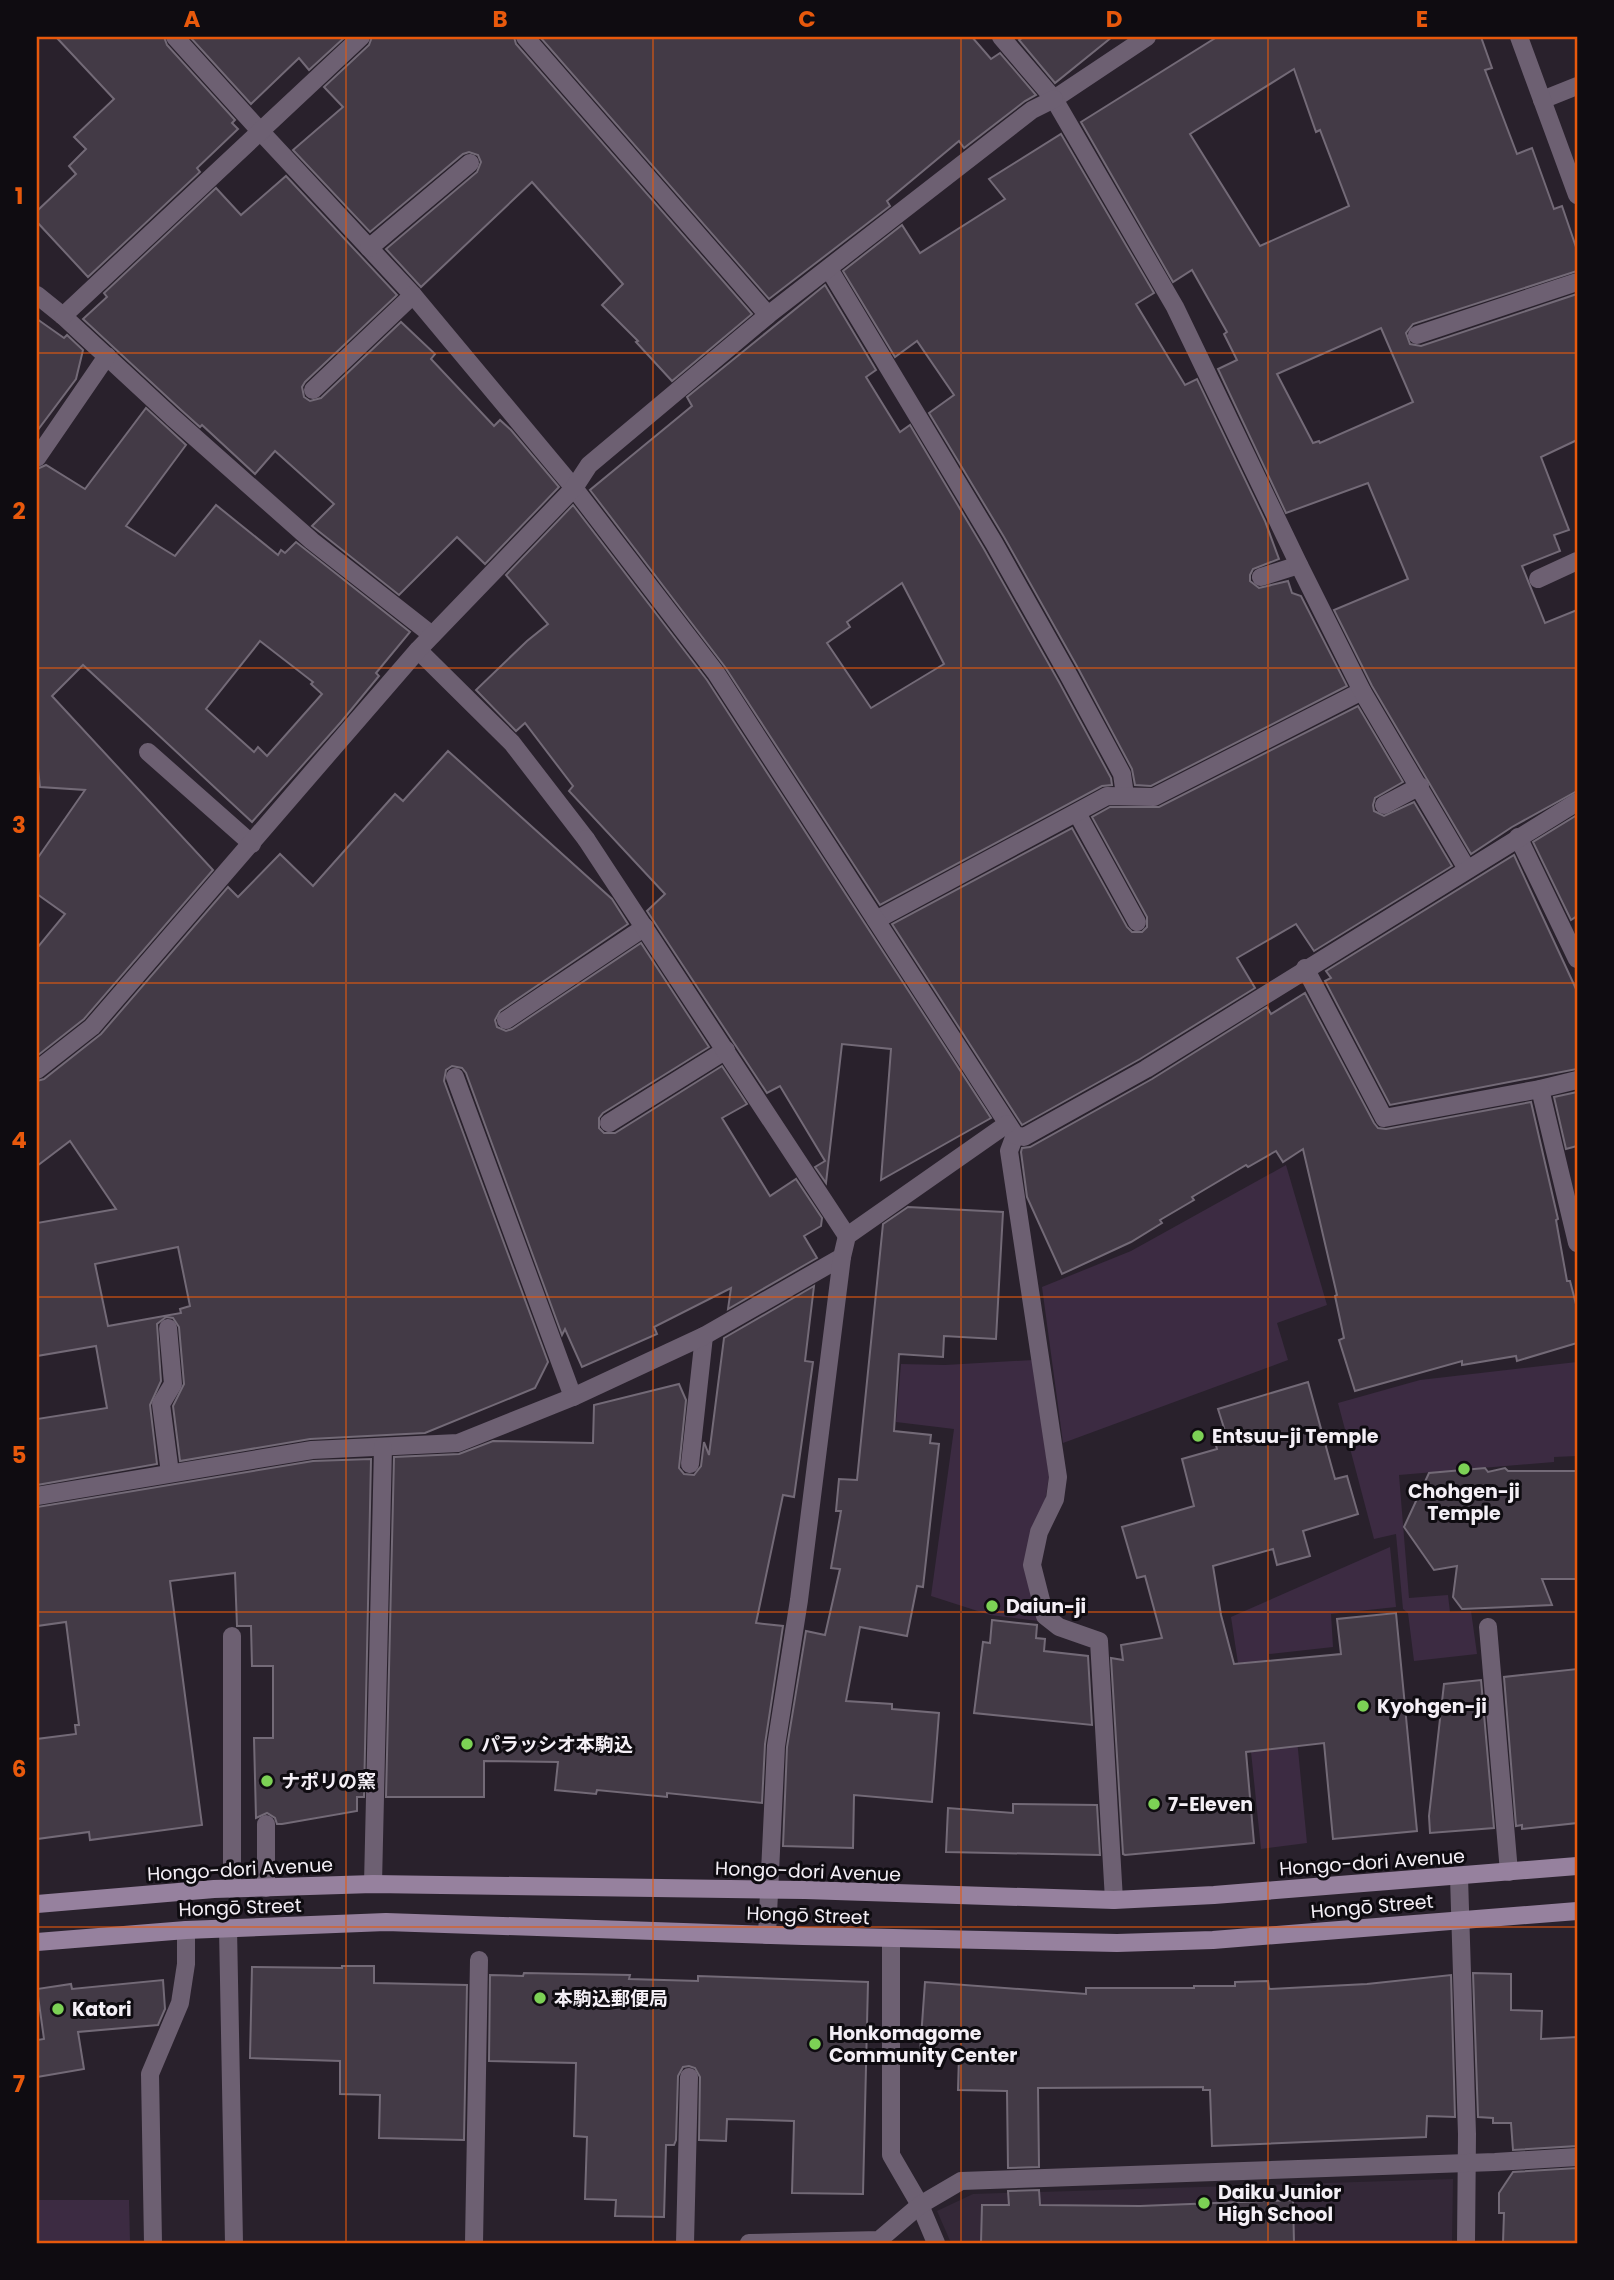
<svg xmlns="http://www.w3.org/2000/svg" width="1614" height="2280" viewBox="0 0 1614 2280" font-family="Poppins,'Noto Sans JP',sans-serif">
<style>
.built{fill:#342838}
.green{fill:#3c2b42}
.building{fill:#433a46;stroke:#736a77;stroke-width:2;fill-rule:evenodd}
.lines{fill:none;stroke-linecap:round;stroke-linejoin:round}
.service{stroke:#6d6072;stroke-width:18}
.minor{stroke:#6d6072;stroke-width:18}
.secondary{stroke:#96819e;stroke-width:18}
.grid{fill:none;stroke:#e8590c;stroke-width:2;stroke-opacity:0.55}
.poi-dot{fill:#7cd155;stroke:#0f0c11;stroke-width:2.5}
.labels{text-anchor:middle;stroke-width:6;stroke-linejoin:round;paint-order:stroke}
.poi-label{font-size:19px;font-weight:bold;fill:#f4eff6;stroke:#0f0c11;text-anchor:start}
.street-label{font-size:19px;fill:#f4eff6;stroke:#0f0c11}
.neatline{fill:none;stroke:#e8590c;stroke-width:2.5}
.grid-label{font-size:23px;text-anchor:middle;font-weight:bold;fill:#e8590c}
</style>
<rect width="100%" height="100%" fill="#29212c"/>
<polygon class="built" points="1453,2179 1452,2243 951,2243 937,2211 973,2194"/>
<g class="green">
<polygon points="1286,1165 1327,1305 1277,1323 1288,1360 1063,1443 1042,1287 1131,1251"/>
<polygon points="1033,1360 1049,1476 1045,1502 1032,1531 1039,1621 990,1615 931,1596 954,1429 896,1422 901,1364 945,1365"/>
<polygon points="1577,1362 1577,1456 1554,1457 1554,1462 1399,1475 1409,1598 1448,1595 1450,1612 1471,1611 1477,1654 1414,1661 1408,1613 1403,1609 1396,1534 1374,1539 1338,1403 1420,1380"/>
<polygon points="1390,1547 1396,1607 1331,1614 1333,1647 1269,1654 1277,1740 1297,1739 1307,1843 1261,1849 1250,1742 1231,1617"/>
<polygon points="37,2200 129,2200 130,2243 37,2243"/>
</g>
<g class="building">
<polygon points="56,37 164,37 167,45 235,120 232,123 238,129 197,168 200,172 88,277 37,222 37,211 76,174 69,166 86,149 74,137 114,99"/>
<polygon points="190,37 345,37 309,70 299,58 251,104"/>
<polygon points="372,37 514,37 516,44 752,314 672,381 636,342 638,341 602,305 623,284 532,182 421,287 386,249 477,172 481,162 478,155 469,152 463,154 370,232 293,150 343,107 324,87 369,45"/>
<polygon points="540,37 972,37 991,59 1000,53 1036,95 1025,101 964,148 959,141 887,201 890,206 769,299"/>
<polygon points="1024,37 1112,37 1055,83 1019,40"/>
<path d="M 1217,37 L 1481,37 L 1492,68 L 1485,70 L 1517,154 L 1532,148 L 1554,209 L 1562,206 L 1577,250 L 1577,271 L 1413,324 L 1406,333 L 1410,344 L 1421,346 L 1577,294 L 1577,440 L 1541,457 L 1569,530 L 1554,535 L 1560,551 L 1522,566 L 1545,623 L 1577,610 L 1577,791 L 1512,827 L 1471,854 L 1372,686 L 1334,610 L 1408,579 L 1368,483 L 1286,513 L 1218,369 L 1237,360 L 1224,334 L 1227,332 L 1192,270 L 1173,282 L 1081,122 ZM 1294,69 L 1316,132 L 1320,130 L 1349,206 L 1260,246 L 1190,134 ZM 1381,328 L 1413,402 L 1320,443 L 1319,441 L 1313,443 L 1277,374 Z"/>
<polygon points="1061,134 1154,293 1136,304 1185,385 1197,379 1265,521 1279,559 1253,569 1250,575 1250,581 1259,588 1288,581 1292,593 1301,596 1347,686 1151,786 1135,785 1132,769 1079,670 1004,537 929,413 954,395 917,341 895,357 843,271 902,225 920,253 1005,199 989,179"/>
<polygon points="286,176 397,295 305,382 302,387 304,397 310,401 321,398 401,322 435,354 431,359 494,426 500,420 511,430 559,487 485,564 457,537 399,595 312,526 334,504 275,451 255,474 202,425 200,427 180,409 83,319 107,297 104,293 216,188 241,215"/>
<path d="M 825,285 L 876,370 L 866,377 L 900,432 L 910,425 L 984,549 L 1059,682 L 1111,778 L 1112,785 L 1102,786 L 880,905 L 725,667 L 590,490 L 692,406 L 687,397 ZM 902,583 L 944,664 L 871,708 L 827,643 L 850,627 L 847,622 Z"/>
<polygon points="37,319 64,338 67,335 83,350 76,379 37,431"/>
<path d="M 146,408 L 186,445 L 126,526 L 175,556 L 216,505 L 278,555 L 281,550 L 285,553 L 296,542 L 410,632 L 376,673 L 379,676 L 341,722 L 252,822 L 83,665 L 52,696 L 213,870 L 84,1019 L 37,1056 L 37,948 L 65,914 L 37,894 L 37,859 L 85,790 L 40,787 L 37,759 L 37,469 L 46,465 L 85,489 ZM 260,641 L 313,682 L 311,684 L 322,694 L 267,756 L 258,747 L 254,752 L 206,709 Z"/>
<polygon points="573,505 707,680 991,1118 881,1180 891,1049 842,1044 826,1183 815,1167 825,1161 780,1086 767,1093 647,911 665,894 569,791 573,786 525,723 516,731 476,690 527,641 548,624 506,575"/>
<polygon points="1358,706 1403,782 1375,798 1373,805 1374,811 1384,816 1414,802 1452,866 1314,951 1296,924 1237,958 1255,988 1140,1059 1022,1125 892,924 1072,828 1127,927 1132,932 1142,932 1147,927 1147,917 1092,817 1110,807 1159,807"/>
<path d="M 448,751 L 612,899 L 628,924 L 500,1011 L 495,1020 L 497,1027 L 506,1031 L 512,1029 L 641,943 L 709,1047 L 603,1113 L 599,1118 L 599,1128 L 604,1133 L 615,1133 L 722,1066 L 747,1104 L 722,1118 L 770,1196 L 796,1179 L 822,1218 L 821,1226 L 804,1236 L 817,1258 L 728,1309 L 731,1288 L 654,1327 L 657,1334 L 582,1367 L 565,1329 L 562,1335 L 466,1073 L 462,1068 L 452,1066 L 446,1070 L 444,1081 L 548,1362 L 535,1388 L 425,1433 L 310,1439 L 180,1461 L 173,1406 L 184,1384 L 179,1327 L 173,1318 L 166,1317 L 157,1324 L 161,1381 L 150,1405 L 157,1464 L 37,1485 L 37,1419 L 107,1408 L 96,1346 L 37,1356 L 37,1223 L 116,1209 L 70,1141 L 37,1166 L 37,1081 L 44,1079 L 101,1034 L 228,887 L 238,897 L 280,854 L 313,886 L 395,794 L 403,801 ZM 178,1247 L 190,1306 L 180,1309 L 181,1313 L 108,1326 L 95,1264 Z"/>
<polygon points="1577,815 1577,916 1571,920 1533,842"/>
<polygon points="1514,855 1577,991 1577,1069 1390,1105 1325,981 1331,978 1326,971"/>
<polygon points="1305,993 1374,1123 1378,1128 1386,1129 1531,1102 1558,1219 1556,1220 1567,1281 1570,1281 1577,1308 1577,1343 1517,1361 1516,1356 1462,1365 1462,1361 1355,1391 1339,1340 1344,1338 1335,1296 1337,1295 1303,1149 1283,1162 1276,1151 1248,1167 1246,1165 1192,1197 1194,1200 1160,1220 1162,1223 1131,1242 1062,1274 1027,1197 1021,1152 1022,1148 1030,1147 1152,1079 1267,1007 1271,1014"/>
<polygon points="1577,1092 1577,1146 1566,1149 1554,1097"/>
<polygon points="908,1207 1003,1212 996,1339 944,1336 943,1357 899,1354 894,1431 931,1435 930,1443 939,1444 923,1587 917,1586 907,1636 860,1627 846,1701 892,1704 892,1709 939,1713 932,1802 854,1795 853,1848 783,1846 787,1747 806,1631 825,1635 840,1569 831,1568 841,1511 836,1511 839,1479 857,1480 883,1224"/>
<polygon points="814,1286 805,1361 813,1362 794,1497 783,1495 756,1623 783,1626 765,1744 762,1803 667,1793 667,1797 597,1790 596,1794 555,1790 558,1762 484,1761 484,1797 386,1797 394,1457 459,1454 493,1441 593,1443 594,1405 679,1384 686,1400 679,1468 684,1474 694,1475 701,1466 704,1442 709,1455 724,1338"/>
<polygon points="1308,1382 1335,1479 1347,1476 1358,1514 1303,1531 1310,1556 1277,1565 1273,1549 1213,1566 1221,1615 1234,1664 1341,1654 1337,1619 1396,1613 1417,1831 1333,1839 1324,1743 1246,1752 1254,1843 1125,1855 1123,1854 1111,1658 1123,1660 1121,1645 1162,1638 1145,1576 1137,1578 1122,1527 1194,1506 1182,1459 1217,1449 1213,1435 1225,1431 1218,1409"/>
<polygon points="371,1459 364,1797 357,1797 357,1811 282,1824 277,1824 275,1818 267,1813 256,1818 254,1738 273,1738 273,1666 252,1666 251,1626 237,1626 235,1573 170,1581 202,1825 90,1840 89,1832 37,1839 37,1739 76,1734 75,1725 79,1725 66,1622 37,1626 37,1507 313,1461"/>
<polygon points="1485,1468 1488,1472 1505,1468 1508,1471 1577,1471 1577,1579 1542,1579 1552,1605 1462,1609 1453,1597 1457,1566 1434,1570 1404,1527 1429,1473"/>
<polygon points="992,1620 1037,1625 1036,1638 1045,1639 1044,1651 1088,1656 1092,1725 974,1713 983,1642 990,1643"/>
<polygon points="1577,1669 1577,1823 1522,1829 1522,1825 1516,1826 1504,1677"/>
<polygon points="1481,1680 1494,1828 1430,1833 1429,1816 1444,1684"/>
<polygon points="1013,1804 1097,1805 1100,1855 946,1852 948,1808 1013,1813"/>
<polygon points="342,1966 374,1966 374,1983 467,1985 464,2140 379,2138 380,2095 340,2094 340,2061 250,2058 252,1967 342,1968"/>
<polygon points="524,1973 630,1975 629,1979 698,1981 698,1976 868,1982 863,2194 792,2193 794,2121 727,2119 726,2141 699,2140 700,2077 695,2068 689,2066 683,2067 678,2076 676,2140 674,2145 666,2145 664,2217 615,2216 616,2200 585,2199 587,2137 574,2136 576,2063 489,2061 490,1975 523,1976"/>
<polygon points="1473,1973 1511,1974 1511,2010 1542,2011 1541,2039 1577,2037 1577,2146 1513,2150 1511,2123 1493,2123 1493,2118 1478,2117"/>
<polygon points="1451,1975 1455,2117 1427,2116 1426,2137 1212,2146 1210,2090 1203,2090 1203,2087 1038,2088 1039,2167 1008,2168 1007,2091 958,2090 959,2055 920,2052 925,1982 1086,1994 1086,1988 1194,1988 1194,1986 1235,1986 1235,1982 1268,1981 1269,1989 1367,1984"/>
<polygon points="163,1980 165,2009 158,2025 78,2032 84,2069 37,2077 37,2040 44,2039 37,1989 71,1984 72,1989"/>
<polygon points="1577,2168 1577,2243 1503,2243 1504,2213 1499,2213 1499,2193 1513,2172"/>
<polygon points="1039,2190 1040,2205 1140,2206 1293,2200 1294,2243 981,2243 982,2205 1009,2205 1008,2191"/>
</g>
<g class="lines">
<g class="service">
<polyline points="525,37 768,315"/>
<polyline points="1054,99 1147,37"/>
<polyline points="1542,100 1577,86"/>
<polyline points="261,132 413,295 574,488"/>
<polyline points="369,248 470,163"/>
<polyline points="829,269 994,543 1069,676 1122,774 1125,795"/>
<polyline points="1417,335 1577,282"/>
<polyline points="313,390 413,295"/>
<polyline points="1261,577 1299,565"/>
<polyline points="1538,579 1577,561"/>
<polyline points="418,650 512,743 586,839"/>
<polyline points="148,752 252,844"/>
<polyline points="1384,805 1420,786"/>
<polyline points="1077,813 1137,922"/>
<polyline points="1518,837 1577,959"/>
<polyline points="876,920 1107,796 1154,797 1362,691"/>
<polyline points="1305,968 1384,1118 1540,1089 1577,1080"/>
<polyline points="506,1020 645,927"/>
<polyline points="455,1077 573,1397"/>
<polyline points="1540,1089 1577,1243"/>
<polyline points="609,1123 726,1050"/>
<polyline points="1015,1135 1009,1151 1058,1477 1055,1499 1039,1532 1032,1565 1045,1616 1059,1627 1099,1641 1114,1900"/>
<polyline points="168,1328 173,1384 161,1404 170,1473"/>
<polyline points="690,1464 704,1336"/>
<polyline points="1488,1627 1509,1872"/>
<polyline points="266,1824 266,1888"/>
<polyline points="232,1889 232,1636"/>
<polyline points="153,2243 150,2074 180,2003 186,1964 186,1930"/>
<polyline points="474,2243 479,1960"/>
<polyline points="685,2243 689,2077"/>
</g>
<g class="minor">
<polyline points="175,37 261,132"/>
<polyline points="1001,37 1054,99 1175,307 1299,565 1362,691 1467,869"/>
<polyline points="1519,37 1577,195"/>
<polyline points="37,295 63,316 172,417 312,541 432,635"/>
<polyline points="63,316 361,37"/>
<polyline points="37,458 107,356"/>
<polyline points="574,488 716,673 1015,1135 1024,1137 1146,1069 1577,802"/>
<polyline points="586,839 847,1236"/>
<polyline points="37,1070 92,1027 418,650 574,488 589,465 768,315 1032,110 1054,99"/>
<polyline points="37,1496 312,1450 458,1443 573,1397 704,1336 842,1257"/>
<polyline points="1459,1877 1467,2134 1466,2243"/>
<polyline points="373,1884 383,1447"/>
<polyline points="228,1928 234,2243"/>
<polyline points="767,1935 776,1746 799,1600 842,1257 847,1236 1007,1124"/>
<polyline points="891,1938 891,2155 920,2205 936,2243"/>
<polyline points="749,2243 879,2240 920,2205 961,2181 1495,2162 1577,2157"/>
</g>
<g class="secondary">
<polyline points="37,1904 214,1889 373,1884 805,1890 1114,1900 1214,1895 1577,1866"/>
<polyline points="37,1942 186,1930 386,1922 803,1936 1117,1943 1213,1940 1577,1911"/>
</g>
</g>
<path class="grid" d="M 346,37 L 346,2243M 653,37 L 653,2243M 961,37 L 961,2243M 1268,37 L 1268,2243M 37,353 L 1577,353M 37,668 L 1577,668M 37,983 L 1577,983M 37,1297 L 1577,1297M 37,1612 L 1577,1612M 37,1927 L 1577,1927"/>
<g class="poi-dot">
<circle cx="1198" cy="1436" r="7"/>
<circle cx="1464" cy="1469" r="7"/>
<circle cx="992" cy="1606" r="7"/>
<circle cx="1363" cy="1706" r="7"/>
<circle cx="467" cy="1744" r="7"/>
<circle cx="267" cy="1781" r="7"/>
<circle cx="1154" cy="1804" r="7"/>
<circle cx="540" cy="1998" r="7"/>
<circle cx="58" cy="2009" r="7"/>
<circle cx="815" cy="2044" r="7"/>
<circle cx="1204" cy="2203" r="7"/>
</g>
<g class="labels">
<g class="poi-label">
<text x="1212" y="1443">Entsuu-ji Temple</text>
<text x="1464" y="1498" text-anchor="middle">Chohgen-ji<tspan x="1464" dy="22">Temple</tspan></text>
<text x="1006" y="1613">Daiun-ji</text>
<text x="1377" y="1713">Kyohgen-ji</text>
<text x="481" y="1751">パラッシオ本駒込</text>
<text x="281" y="1788">ナポリの窯</text>
<text x="1168" y="1811">7-Eleven</text>
<text x="554" y="2005">本駒込郵便局</text>
<text x="72" y="2016">Katori</text>
<text x="829" y="2040">Honkomagome<tspan x="829" dy="22">Community Center</tspan></text>
<text x="1218" y="2199">Daiku Junior<tspan x="1218" dy="22">High School</tspan></text>
</g>
<g class="street-label">
<text transform="translate(1372 1862) rotate(-4)" y="7">Hongo-dori Avenue</text>
<text transform="translate(240 1869) rotate(-3)" y="7">Hongo-dori Avenue</text>
<text transform="translate(808 1871) rotate(2)" y="7">Hongo-dori Avenue</text>
<text transform="translate(1372 1906) rotate(-5)" y="7">Hongō Street</text>
<text transform="translate(240 1907) rotate(-2)" y="7">Hongō Street</text>
<text transform="translate(808 1915) rotate(2)" y="7">Hongō Street</text>
</g>
</g>
<rect width="1614" height="2280" fill="none" stroke="#0f0c11" stroke-width="77"/>
<rect x="38" y="38" width="1538" height="2204" class="neatline"/>
<g class="grid-label">
<text x="192" y="27">A</text>
<text x="500" y="27">B</text>
<text x="807" y="27">C</text>
<text x="1114" y="27">D</text>
<text x="1422" y="27">E</text>
<text x="19" y="204">1</text>
<text x="19" y="519">2</text>
<text x="19" y="833">3</text>
<text x="19" y="1148">4</text>
<text x="19" y="1463">5</text>
<text x="19" y="1777">6</text>
<text x="19" y="2092">7</text>
</g>
</svg>
